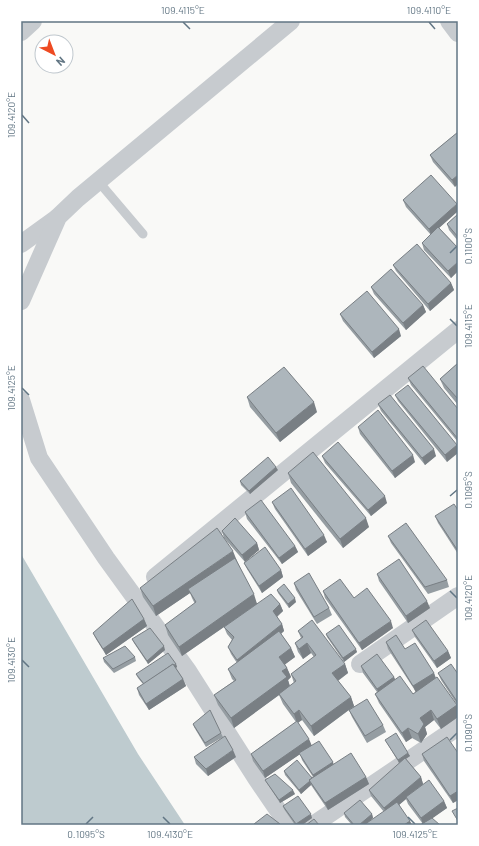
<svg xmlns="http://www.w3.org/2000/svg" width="479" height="846" viewBox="0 0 479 846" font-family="Barlow,sans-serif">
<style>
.water{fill:#becbcf}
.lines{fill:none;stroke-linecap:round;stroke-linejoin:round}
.service{stroke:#c7cbcf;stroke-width:9}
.minor{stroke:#c7cbcf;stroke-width:18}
.wall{fill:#959da2}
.shaded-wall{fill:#797f84}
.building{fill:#adb6bc;stroke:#797f84}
.ticks{fill:none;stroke:#627684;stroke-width:1.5}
.neatline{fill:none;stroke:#627684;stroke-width:1.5}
.ticks-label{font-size:10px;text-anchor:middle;fill:#627684}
</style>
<rect width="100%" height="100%" fill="#f9f9f7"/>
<polygon class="water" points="21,554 138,754 185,825 21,825"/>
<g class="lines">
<polyline class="service" points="98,181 143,234"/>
<g class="minor">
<polyline points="449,21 458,33"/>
<polyline points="21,32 33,21"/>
<polyline points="21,244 57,218"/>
<polyline points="21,301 58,217 78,198 291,21"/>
<polyline points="21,400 39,458 106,558 188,671 256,778 288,825"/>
<polyline points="155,577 458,330"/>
<polyline points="360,664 458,596"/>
<polyline points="313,825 458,727"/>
</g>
</g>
<g class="wall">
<polygon points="458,132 455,187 433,162 430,155"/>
<polygon points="403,200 458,208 458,211 439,228 458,248 458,271 451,278 424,250 422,243 431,235 406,207"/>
<polygon points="458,214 458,241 449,230 447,224"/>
<polygon points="393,265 451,283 454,290 430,311 396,271"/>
<polygon points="371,287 423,305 426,312 406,330 374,294"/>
<polygon points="340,314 401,336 374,358 343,321"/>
<polygon points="458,363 458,405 444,388 440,379"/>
<polygon points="408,378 458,409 458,442 411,385"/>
<polygon points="395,395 457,445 447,462 398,401"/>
<polygon points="247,397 317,412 280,442 250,407"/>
<polygon points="378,404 436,456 425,465 381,411"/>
<polygon points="358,427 415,462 395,478 360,434"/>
<polygon points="322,456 387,503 371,516 325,463"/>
<polygon points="278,470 250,494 241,485 240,481"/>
<polygon points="288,473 369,527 343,548 291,483"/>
<polygon points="272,502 327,542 308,556 275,509"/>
<polygon points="458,510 458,554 438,523 435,516"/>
<polygon points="245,512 295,546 298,552 282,564 247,519"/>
<polygon points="222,531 257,543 259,550 246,561 281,570 283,577 262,593 247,569 244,563 245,562 224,538"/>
<polygon points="388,536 447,580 449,587 428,594 391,543"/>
<polygon points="237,561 257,604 280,604 283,611 277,617 282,624 284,631 281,634 291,648 295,657 285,664 287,668 291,677 288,680 290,686 294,683 291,674 314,657 311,653 303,659 298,652 295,643 301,638 298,631 345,664 348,673 338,681 351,697 354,706 383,725 386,732 367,743 352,717 349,710 314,736 302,720 298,723 311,745 333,762 333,764 366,777 369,784 328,810 311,785 301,794 285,775 284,771 313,777 302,760 300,754 265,778 253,761 251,754 296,722 283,704 279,695 234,728 218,705 214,695 234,681 232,679 228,669 237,663 231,654 228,647 232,640 227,634 224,627 182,656 168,635 165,625 195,604 192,598 190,593 156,616 143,597 140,588"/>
<polygon points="377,574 430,608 408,623 379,581"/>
<polygon points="294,583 329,608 332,615 317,624 296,590"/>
<polygon points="277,590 296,602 289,608 278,593"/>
<polygon points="323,591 354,598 393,628 362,650 325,598"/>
<polygon points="144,619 147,626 106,655 96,639 93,633"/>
<polygon points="412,630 448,651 451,658 437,668 415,637"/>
<polygon points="326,634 357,652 344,662 327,637"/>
<polygon points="132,639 165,650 148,664 134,643"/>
<polygon points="386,642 405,649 434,673 436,678 458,707 458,717 441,729 434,720 425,727 427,734 421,743 412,738 406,742 379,703 375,694 377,692 363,673 361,666 394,677 395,680 413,694 416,692 388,649"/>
<polygon points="135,657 136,661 114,673 104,662 103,658"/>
<polygon points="176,664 177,667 176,668 183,679 186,686 149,710 139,695 137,688 143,684 138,678 136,674"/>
<polygon points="438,673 458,674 458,706 441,680"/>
<polygon points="193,724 221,733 223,737 206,747 194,727"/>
<polygon points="385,740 408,753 410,756 406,759 421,777 423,784 444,801 447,808 423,824 408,804 406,799 399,805 412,825 352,825 345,817 344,813 372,814 373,818 366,824 384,812 371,796 369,790 403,761 399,763 387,743"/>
<polygon points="458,753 458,800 453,803 424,761 422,754"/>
<polygon points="194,757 236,757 208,776 196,764"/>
<polygon points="265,780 295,794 280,803 267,783"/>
<polygon points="283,806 312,818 302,825 295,825 284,809"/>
</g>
<g class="shaded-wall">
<polygon points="458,175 458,184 455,187 452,180"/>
<polygon points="457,204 458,208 458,211 431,235 429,229"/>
<polygon points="458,262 458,271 451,278 448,271"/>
<polygon points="451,283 454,290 430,311 428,304"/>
<polygon points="423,305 426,312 406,330 403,323"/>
<polygon points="399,329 401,336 374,358 372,352"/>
<polygon points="314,402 317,412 280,442 276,433"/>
<polygon points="457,445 458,448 458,453 447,462 445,455"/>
<polygon points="434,449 436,456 425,465 422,458"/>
<polygon points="413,455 415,462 395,478 392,471"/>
<polygon points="276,467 278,470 250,494 249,491"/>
<polygon points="385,496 387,503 371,516 368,510"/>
<polygon points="366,518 369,527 343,548 340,539"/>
<polygon points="324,535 327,542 308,556 305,549"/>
<polygon points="257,543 259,550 245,562 242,555"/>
<polygon points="295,546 298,552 282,564 279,558"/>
<polygon points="233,551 237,561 188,589 190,593 156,616 153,606"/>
<polygon points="281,570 283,577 262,593 259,586"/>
<polygon points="254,594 257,604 182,656 179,647"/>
<polygon points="295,598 296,602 289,608 288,604"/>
<polygon points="427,601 430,608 408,623 406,616"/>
<polygon points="280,604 283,611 275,618 273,611"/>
<polygon points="144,619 147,626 106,655 103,649"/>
<polygon points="391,621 393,628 362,650 359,643"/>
<polygon points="282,624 284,631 240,667 237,660"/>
<polygon points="307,643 311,653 303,659 299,649"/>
<polygon points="164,646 165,650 148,664 147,661"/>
<polygon points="291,648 295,657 283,666 279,657"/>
<polygon points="356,649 357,652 344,662 343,658"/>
<polygon points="448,651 451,658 437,668 434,661"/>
<polygon points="176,664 177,667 145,688"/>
<polygon points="345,664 348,673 336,682 332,673"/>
<polygon points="287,668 291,677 288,680 290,687 234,728 231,718 282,671"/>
<polygon points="434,673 436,680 416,693 413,686"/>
<polygon points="394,677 397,684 380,696 377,689"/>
<polygon points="183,679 186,686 149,710 146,704"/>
<polygon points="351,697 354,706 314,736 311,726"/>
<polygon points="457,705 458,707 458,717 441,729 437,719"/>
<polygon points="299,710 302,720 297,723 294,714"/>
<polygon points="431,710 434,720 425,727 427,734 421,743 418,734 420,718"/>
<polygon points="408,728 412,738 406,742 402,733"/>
<polygon points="309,739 312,746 265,778 263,771"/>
<polygon points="233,750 236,757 208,776 206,769"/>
<polygon points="408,753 410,756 399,763 398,760"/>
<polygon points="333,762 335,769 315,781 313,775"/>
<polygon points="366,777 369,784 328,810 325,803"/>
<polygon points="421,777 423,784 406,797 406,799 387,815 384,808"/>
<polygon points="310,781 311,785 301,794 299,790"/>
<polygon points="293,790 295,794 280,803 279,800"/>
<polygon points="458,791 458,800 453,803 450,796"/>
<polygon points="444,801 447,808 423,825 421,818"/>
<polygon points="311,814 312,818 302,825 296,825 296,824"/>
<polygon points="372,814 373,818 365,825 359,825"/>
<polygon points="410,821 412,825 404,825"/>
</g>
<g class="building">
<polygon points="458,132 458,175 452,180 430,155"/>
<polygon points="431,175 457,204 429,229 403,200"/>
<polygon points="458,214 458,237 447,224"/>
<polygon points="438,227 458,248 458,262 448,271 422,243"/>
<polygon points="417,244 451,283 428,304 393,265"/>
<polygon points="391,269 423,305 403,323 371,287"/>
<polygon points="367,291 399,329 372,352 340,314"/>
<polygon points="458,363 458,399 440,379"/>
<polygon points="423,366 458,409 458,439 408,378"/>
<polygon points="284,367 314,402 276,433 247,397"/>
<polygon points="408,385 457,445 445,455 395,395"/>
<polygon points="390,395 434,449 422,458 378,404"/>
<polygon points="378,410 413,455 392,471 358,427"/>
<polygon points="338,442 385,496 368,510 322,456"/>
<polygon points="313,452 366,518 340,539 288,473"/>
<polygon points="268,457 276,467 249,491 240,481"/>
<polygon points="291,488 324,535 305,549 272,502"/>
<polygon points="261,500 295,546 279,558 245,512"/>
<polygon points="454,504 458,510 458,551 435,516"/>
<polygon points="235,518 257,543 242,555 222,531"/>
<polygon points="406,523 447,580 425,587 388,536"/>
<polygon points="217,528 233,551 153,606 140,588"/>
<polygon points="265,547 281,570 259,586 244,563"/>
<polygon points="235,558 254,594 179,647 165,625 196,602 188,589"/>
<polygon points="399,559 427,601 406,616 377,574"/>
<polygon points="309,573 329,608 314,617 294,583"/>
<polygon points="340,579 354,598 367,588 391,621 359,643 323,591"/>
<polygon points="284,584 295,598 288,604 277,590"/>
<polygon points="271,594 280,604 273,611 282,624 237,660 228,647 234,637 224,627"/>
<polygon points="132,599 144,619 103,649 93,633"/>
<polygon points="312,620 345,664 332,673 351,697 311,726 299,710 294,714 279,694 296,681 291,674 316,655 307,643 299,649 295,643 303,637 298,631"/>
<polygon points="426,620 448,651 434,661 412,630"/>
<polygon points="339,625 356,649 343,658 326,634"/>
<polygon points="150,628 164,646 147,661 132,639"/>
<polygon points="279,631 291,648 279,657 287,668 282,671 287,677 231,718 214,695 236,680 228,669"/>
<polygon points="396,635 405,649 415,643 434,673 413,686 386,642"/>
<polygon points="125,646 135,657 113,669 103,658"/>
<polygon points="168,653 176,664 174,665 173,664 144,684 136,674"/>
<polygon points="377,654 394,677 377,689 361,666"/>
<polygon points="173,664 183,679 146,704 137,688"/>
<polygon points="451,664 458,674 458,703 438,673"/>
<polygon points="400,676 413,694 437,677 457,705 437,719 431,710 420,718 424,724 418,734 408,728 402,733 375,694"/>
<polygon points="367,699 383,725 365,736 349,710"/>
<polygon points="210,710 221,733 205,743 193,724"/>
<polygon points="297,721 309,739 263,771 251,754"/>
<polygon points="396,733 408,753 398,760 385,740"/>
<polygon points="225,736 233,750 206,769 194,757"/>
<polygon points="447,737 458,753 458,791 450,796 422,754"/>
<polygon points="319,741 333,762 313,775 299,753"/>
<polygon points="351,753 366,777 325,803 309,780"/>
<polygon points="405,758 421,777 384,808 369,790"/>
<polygon points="297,760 312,778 309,780 310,781 299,790 284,771"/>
<polygon points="275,774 293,790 279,800 265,780"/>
<polygon points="429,780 444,801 421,818 406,797"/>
<polygon points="298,796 311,814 296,824 283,806"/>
<polygon points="360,800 372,814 359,825 354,825 344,813"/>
<polygon points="397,802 410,821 404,825 364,825"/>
<polygon points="458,808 458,821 452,811"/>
<polygon points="267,814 280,824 254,825 254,824"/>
<polygon points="432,818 440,825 420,825"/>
<polygon points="314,819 319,825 306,825"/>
</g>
<path class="ticks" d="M 183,22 L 190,29M 429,22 L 435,29M 22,115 L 29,123M 450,253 L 457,246M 450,319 L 457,326M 22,388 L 29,395M 450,496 L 457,490M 450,591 L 457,598M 22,660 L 29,667M 450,740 L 457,733M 163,817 L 170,824M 408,817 L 415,824M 86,824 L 93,817"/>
<rect width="479" height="846" fill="none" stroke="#ffffff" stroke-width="44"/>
<g transform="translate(54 54) rotate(138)"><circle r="19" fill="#ffffff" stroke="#c0c8ce"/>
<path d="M0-3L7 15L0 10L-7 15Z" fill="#ee4a22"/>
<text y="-6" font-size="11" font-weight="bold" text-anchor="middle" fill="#627684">N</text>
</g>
<rect x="22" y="22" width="435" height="802" class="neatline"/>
<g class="ticks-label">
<text x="183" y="14">109.4115°E</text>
<text x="429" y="14">109.4110°E</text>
<text transform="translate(11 115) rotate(-90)" y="4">109.4120°E</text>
<text transform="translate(468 246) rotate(-90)" y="4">0.1100°S</text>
<text transform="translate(468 326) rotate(-90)" y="4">109.4115°E</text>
<text transform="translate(11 388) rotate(-90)" y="4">109.4125°E</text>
<text transform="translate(468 490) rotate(-90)" y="4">0.1095°S</text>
<text transform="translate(468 598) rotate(-90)" y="4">109.4120°E</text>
<text transform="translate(11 660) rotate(-90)" y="4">109.4130°E</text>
<text transform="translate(468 733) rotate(-90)" y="4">0.1090°S</text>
<text x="86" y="838">0.1095°S</text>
<text x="170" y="838">109.4130°E</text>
<text x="415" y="838">109.4125°E</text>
</g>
</svg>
